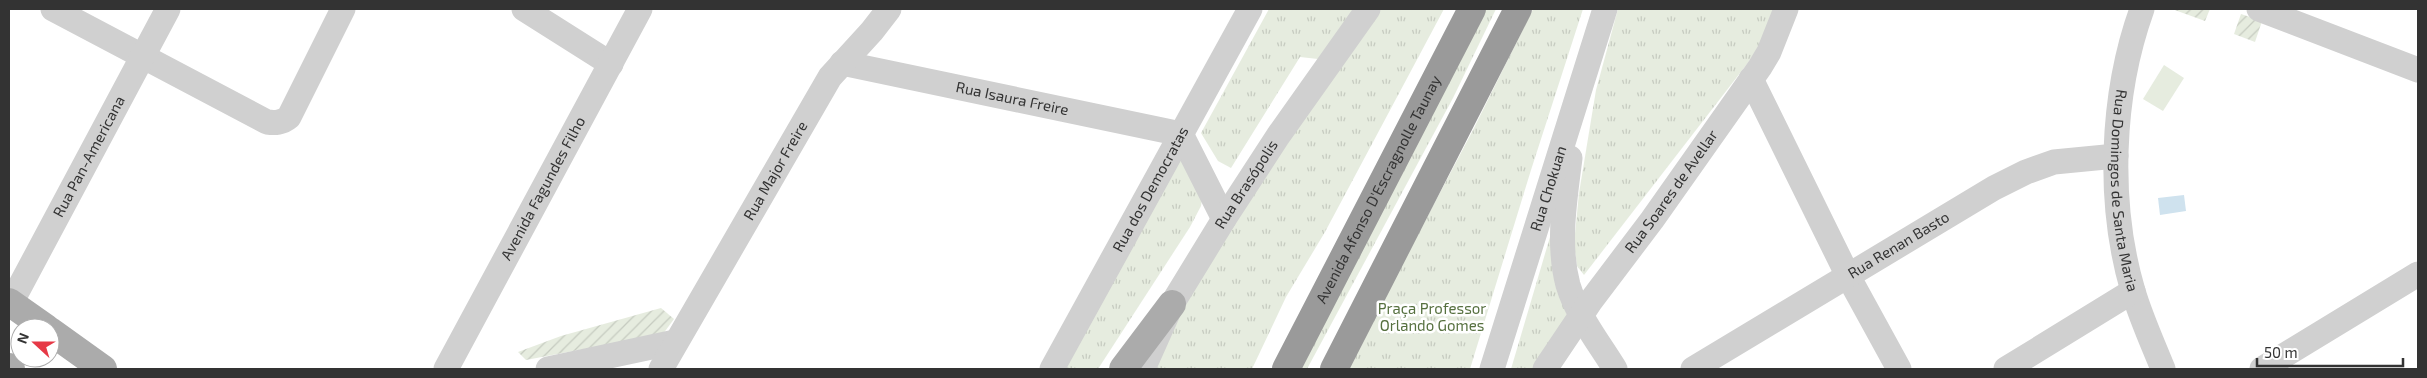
<svg xmlns="http://www.w3.org/2000/svg" width="2427" height="378" viewBox="0 0 2427 378" font-family="'Exo 2',sans-serif">
<style>
.park{fill:url(#park-tufts)}
.garden{fill:url(#garden-furrows)}
.pitch{fill:#e6ecdf}
.water{fill:#cfe2ee}
.lines{fill:none;stroke-linecap:round;stroke-linejoin:round}
.minor{stroke:#d0d0d0;stroke-width:25}
.major{stroke:#ababab;stroke-width:28}
.highway{stroke:#9a9a9a;stroke-width:28}
.labels{text-anchor:middle;stroke-width:5;stroke-linejoin:round;paint-order:stroke}
.street-label{font-size:15px;fill:#333;stroke:#fff}
.park-label{font-size:15px;fill:#56703f;stroke:#fff}
</style>
<defs>
<pattern id="park-tufts" width="24" height="20" patternUnits="userSpaceOnUse" patternTransform="scale(1.25)"><rect width="24" height="20" fill="#e6ecdf"/><path d="M3 7l-1-3M5 7V3M7 7l1-3M15 17l-1-3M17 17v-4M19 17l1-3" fill="none" stroke="#c6cbc0"/></pattern>
<pattern id="garden-furrows" width="10" height="10" patternUnits="userSpaceOnUse" patternTransform="scale(1.25)"><rect width="10" height="10" fill="#e6ecdf"/><path d="M-1 1l2-2M0 10L10 0M9 11l2-2" fill="none" stroke="#c6cbc0"/></pattern>
</defs>
<rect width="100%" height="100%" fill="#fff"/>
<g class="park">
<polygon points="1269,9 1354,9 1318,59 1300,57 1231,168 1218,161 1201,133"/>
<polygon points="1373,9 1444,9 1325,232 1286,297 1252,369 1153,369 1210,256"/>
<polygon points="1482,9 1496,9 1453,98 1307,369 1291,369"/>
<polygon points="1533,9 1583,9 1531,170 1470,369 1347,369 1473,130"/>
<polygon points="1618,9 1774,9 1759,47 1747,64 1584,275 1577,266 1574,244 1579,193 1596,90"/>
<polygon points="1175,150 1203,194 1201,206 1190,227 1098,369 1058,369"/>
<polygon points="1555,220 1561,298 1568,318 1534,369 1511,369"/>
</g>
<g class="garden">
<polygon points="2172,9 2210,9 2205,21"/>
<polygon points="2241,14 2262,21 2255,42 2234,34"/>
<polygon points="661,308 674,319 663,334 526,360 518,352 561,336"/>
</g>
<polygon class="pitch" points="2164,65 2184,78 2163,111 2143,99"/>
<polygon class="water" points="2184,195 2186,211 2160,215 2158,198"/>
<g class="lines">
<g class="minor">
<path d="M 53,9 L 267,122 C 275,123 282,123 289,117 L 343,9"/>
<polyline points="524,9 611,64"/>
<path id="s1" d="M 2142,9 C 2111,95 2107,203 2133,291 C 2141,318 2153,344 2163,369"/>
<polyline points="2259,9 2418,70"/>
<path id="s2" d="M 842,63 L 1181,134 L 1224,219"/>
<polyline points="1751,79 1848,276 1899,369"/>
<path d="M 1570,158 C 1565,199 1557,244 1568,285 C 1577,315 1599,343 1615,369"/>
<path id="s3" d="M 11,303 L 168,9"/>
<path id="s4" d="M 446,369 L 640,9"/>
<polyline points="548,369 675,342"/>
<path id="s5" d="M 661,369 L 830,77 L 872,31 L 889,9"/>
<path id="s6" d="M 1052,369 L 1250,9"/>
<path id="s7" d="M 1143,369 L 1172,304 L 1224,219 L 1278,136 L 1368,9"/>
<path id="s8" d="M 1492,369 L 1605,9"/>
<path id="s9" d="M 1545,369 L 1590,302 L 1652,220 L 1760,67 L 1769,52 L 1786,9"/>
<path id="s10" d="M 1693,369 L 1994,188 L 2026,172 L 2054,162 L 2116,156"/>
<polyline points="2006,369 2133,291"/>
<polyline points="2262,369 2418,274"/>
</g>
<g class="major">
<polyline points="9,302 46,328"/>
<polyline points="50,331 103,369"/>
<polyline points="9,367 11,369"/>
<polyline points="1123,369 1172,304"/>
</g>
<g class="highway">
<path id="s11" d="M 1286,369 L 1472,9"/>
<polyline points="1334,369 1518,9"/>
</g>
</g>
<g class="labels">
<g class="street-label">
<text dy="5" stroke="none"><textPath href="#s2" startOffset="174">Rua Isaura Freire</textPath></text>
<text dy="5" stroke="none"><textPath href="#s3" startOffset="166">Rua Pan-Americana</textPath></text>
<text dy="5" stroke="none"><textPath href="#s5" startOffset="229">Rua Major Freire</textPath></text>
<text dy="5" stroke="none"><textPath href="#s7" startOffset="212">Rua Brasópolis</textPath></text>
<text dy="5" stroke="none"><textPath href="#s4" startOffset="205">Avenida Fagundes Filho</textPath></text>
<text dy="5" stroke="none"><textPath href="#s6" startOffset="205">Rua dos Democratas</textPath></text>
<text dy="5" stroke="none"><textPath href="#s11" startOffset="202">Avenida Afonso D'Escragnolle Taunay</textPath></text>
<text dy="5" stroke="none"><textPath href="#s8" startOffset="189">Rua Chokuan</textPath></text>
<text dy="5" stroke="none"><textPath href="#s1" startOffset="185">Rua Domingos de Santa Maria</textPath></text>
<text dy="5" stroke="none"><textPath href="#s9" startOffset="218">Rua Soares de Avellar</textPath></text>
<text dy="5" stroke="none"><textPath href="#s10" startOffset="240">Rua Renan Basto</textPath></text>
</g>
<g class="park-label">
<text x="1432" y="314">Praça Professor<tspan x="1432" dy="17">Orlando Gomes</tspan></text>
</g>
</g>
<rect width="2427" height="378" fill="none" stroke="#333333" stroke-width="20"/>
<g transform="translate(35 343) rotate(291)"><circle r="24" fill="#ffffff" stroke="#adadad"/>
<path d="M0-4L9 19L0 12L-9 19Z" fill="#e63946"/>
<text y="-8" font-size="14" font-weight="bold" text-anchor="middle" fill="#333333">N</text>
</g>
<path d="M2257 358v8h146v-8" fill="none" stroke="#333333" stroke-width="2.5"/>
<text x="2264" y="358" font-size="15" fill="#333333" stroke="#ffffff" stroke-width="4" paint-order="stroke">50 m</text>
</svg>
